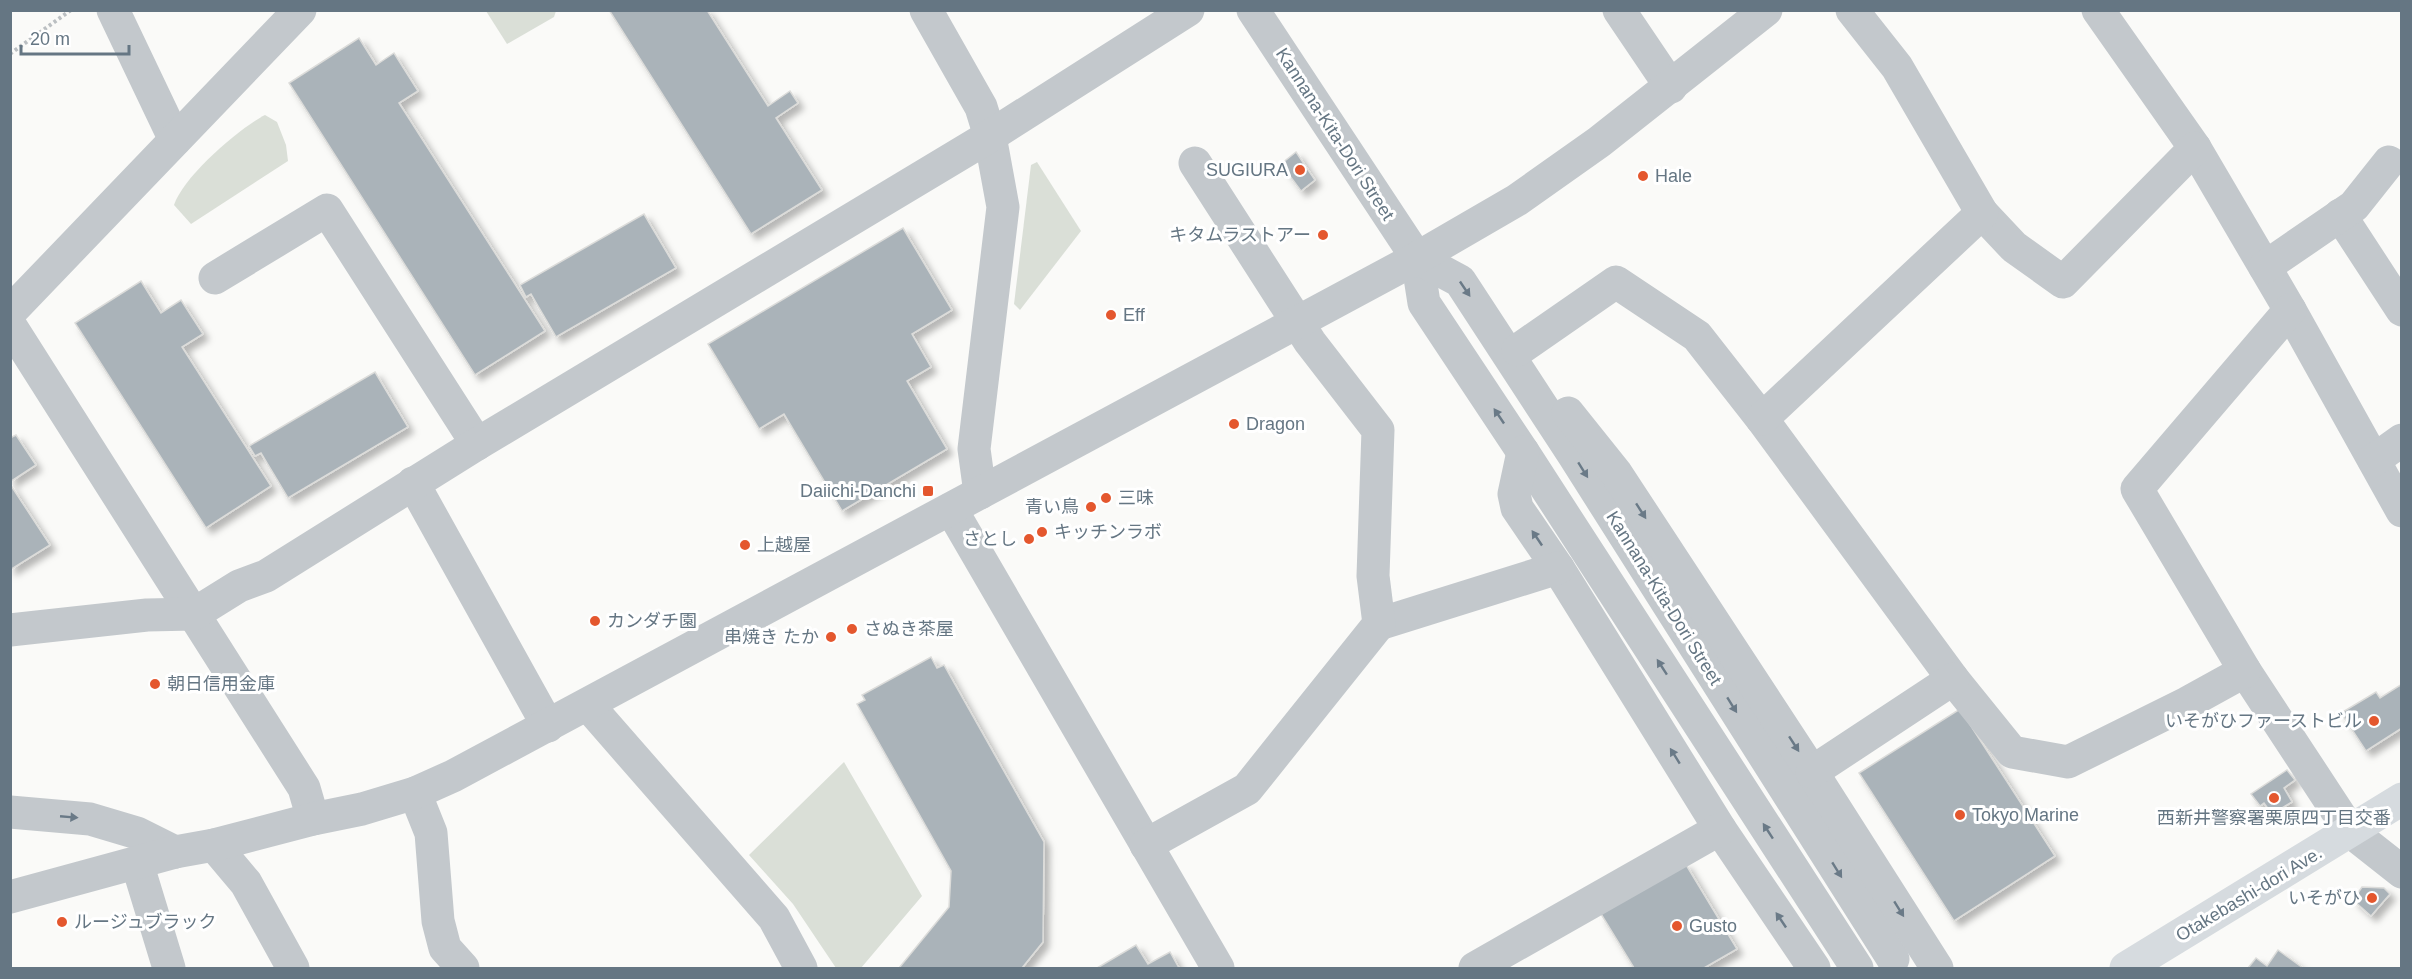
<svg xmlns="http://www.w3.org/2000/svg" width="2412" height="979" viewBox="0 0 2412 979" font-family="Arial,'Noto Sans JP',sans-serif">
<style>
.green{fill:#dadfd7}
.building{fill:#aab3b9;stroke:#dcdcda;stroke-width:1.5;filter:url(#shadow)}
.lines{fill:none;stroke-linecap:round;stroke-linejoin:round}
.path{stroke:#bbbfc2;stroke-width:4;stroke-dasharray:3 3;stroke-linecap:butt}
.minor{stroke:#c3c8cc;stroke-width:33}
.major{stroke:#d6dbdf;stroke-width:33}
.oneway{fill:#6a7a87}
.poi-dot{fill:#e4572e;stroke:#fff;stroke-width:2}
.labels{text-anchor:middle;stroke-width:6;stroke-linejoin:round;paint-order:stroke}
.street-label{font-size:18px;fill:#657683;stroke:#fff}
.poi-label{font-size:18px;fill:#657683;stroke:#fff;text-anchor:start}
</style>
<defs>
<filter id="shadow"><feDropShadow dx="5.5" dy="5.5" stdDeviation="3" flood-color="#0004"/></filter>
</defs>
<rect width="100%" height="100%" fill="#fafaf8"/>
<g class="green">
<polygon points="486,11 556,11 554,17 507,44"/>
<path d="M 265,115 L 277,122 L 286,145 L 288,161 L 191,224 L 174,205 C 183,177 238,129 265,115 Z"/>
<polygon points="1037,162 1081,231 1020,310 1014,304 1031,165"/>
<polygon points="844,762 922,896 861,968 836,968 793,904 749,855"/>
</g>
<g class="building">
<polygon points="609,10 707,10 768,106 790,91 798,103 776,118 822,190 751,234"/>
<polygon points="359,38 376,65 394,53 418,91 399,103 545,331 475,375 289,83"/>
<polygon points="1296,152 1315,180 1301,191 1281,164"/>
<polygon points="644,214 676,268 556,337 531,294 526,297 520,285"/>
<polygon points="903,228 952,310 912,334 931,367 907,381 947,449 842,511 784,414 759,429 708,344"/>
<polygon points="141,281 161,313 181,300 203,334 182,347 271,486 206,528 75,323"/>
<polygon points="375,372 408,427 288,498 261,453 255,456 249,446"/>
<polygon points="16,435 36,465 10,482 10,438"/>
<polygon points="10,484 50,545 10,570"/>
<polygon points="931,657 937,668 944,665 1044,842 1043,942 1022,968 899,968 949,907 951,871 857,704 865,700 862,695"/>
<polygon points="2402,684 2402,728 2366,751 2341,713 2376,692 2380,698"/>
<polygon points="1960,709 2055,856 1954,921 1859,773"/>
<polygon points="2287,770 2295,780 2284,788 2292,802 2272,814 2264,803 2260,806 2251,794"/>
<polygon points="1685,863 1737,949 1704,968 1634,968 1601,914"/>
<polygon points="2362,887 2384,888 2390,894 2371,916 2353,900"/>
<polygon points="1136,945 1148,964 1170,952 1179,968 1097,968"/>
<polygon points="2278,950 2303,968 2248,968 2256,958 2267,966"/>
</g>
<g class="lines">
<polyline class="path" points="10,54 71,10"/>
<g class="minor">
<polyline points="113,10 175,140"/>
<polyline points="926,10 981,107 990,136 1003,207 974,449 980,493"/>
<polyline points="1253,10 1417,258 1424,303 1523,452 1857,968"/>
<polyline points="1619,10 1671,87"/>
<polyline points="2098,10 2195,148 2290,310 2402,511"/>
<polyline points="1982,213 2014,247 2063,282 2195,148"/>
<polyline points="2340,215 2402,310"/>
<polyline points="1417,258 1460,281 1573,454 1893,959"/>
<polyline points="2265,267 2354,206 2389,162"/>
<polyline points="215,278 327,210 477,444"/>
<polyline points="2290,310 2137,489 2245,671 2350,831 2402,872"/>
<polyline points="10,312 300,10"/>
<polyline points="10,325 304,788 313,819"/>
<polyline points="1518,350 1616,282 1697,336 1762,419 1953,679 2012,752 2068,762 2187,703 2245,671"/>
<polyline points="1568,413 1616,473 1812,772 1937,968"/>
<polyline points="1762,419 1982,213 1897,67 1852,10"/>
<polyline points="1523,452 1514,494 1517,508 1558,568 1720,829 1814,968"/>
<polyline points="2374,460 2402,440"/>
<polyline points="413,483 548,726"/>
<polyline points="951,509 1218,968"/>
<polyline points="1379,624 1558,568"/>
<polyline points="10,630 147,615 194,614 239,586 266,576 477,444 990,136 1188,10"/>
<polyline points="588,705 774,918 801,968"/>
<polyline points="1812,772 1953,679"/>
<polyline points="415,793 431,833 438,921 445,948 463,968"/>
<polyline points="10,812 90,819 137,833 175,852"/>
<polyline points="214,845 246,883 293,968"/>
<polyline points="1146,845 1247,789 1379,624 1373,576 1378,430 1310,342 1195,163"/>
<polyline points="137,863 169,968"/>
<polyline points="10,897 175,852 214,845 313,819 362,809 415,793 453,776 1417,258 1517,200 1599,142 1766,10"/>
<polyline points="1475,968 1720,829"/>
</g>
<polyline class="major" points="2126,968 2402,799"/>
</g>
<defs><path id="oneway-solid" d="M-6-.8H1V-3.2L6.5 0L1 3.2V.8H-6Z" transform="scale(1.5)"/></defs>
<g class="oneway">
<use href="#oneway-solid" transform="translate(1465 289) rotate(56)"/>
<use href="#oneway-solid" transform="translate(1499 416) rotate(-124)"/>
<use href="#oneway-solid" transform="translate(1583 470) rotate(58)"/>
<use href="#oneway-solid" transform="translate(1641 511) rotate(57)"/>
<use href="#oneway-solid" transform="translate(1537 538) rotate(-124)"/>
<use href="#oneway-solid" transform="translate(1662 667) rotate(-123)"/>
<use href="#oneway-solid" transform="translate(1732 705) rotate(58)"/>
<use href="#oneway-solid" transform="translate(1794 744) rotate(57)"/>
<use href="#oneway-solid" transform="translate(1675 756) rotate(-122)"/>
<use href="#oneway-solid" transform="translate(69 817) rotate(5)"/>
<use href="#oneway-solid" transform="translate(1768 831) rotate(-123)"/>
<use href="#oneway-solid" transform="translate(1837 870) rotate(58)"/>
<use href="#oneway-solid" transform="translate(1899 909) rotate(58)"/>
<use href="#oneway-solid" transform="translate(1781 920) rotate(-124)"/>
</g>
<g class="poi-dot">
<circle cx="1300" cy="170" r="6"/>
<circle cx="1643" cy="176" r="6"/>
<circle cx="1323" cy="235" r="6"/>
<circle cx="1111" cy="315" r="6"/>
<circle cx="1234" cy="424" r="6"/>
<rect x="922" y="485" width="12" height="12" rx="3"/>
<circle cx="1106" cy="498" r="6"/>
<circle cx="1091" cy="507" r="6"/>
<circle cx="1042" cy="532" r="6"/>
<circle cx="1029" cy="539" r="6"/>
<circle cx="745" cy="545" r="6"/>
<circle cx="595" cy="621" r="6"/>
<circle cx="852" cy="629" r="6"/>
<circle cx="831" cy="637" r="6"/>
<circle cx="155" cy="684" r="6"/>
<circle cx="2374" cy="721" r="6"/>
<circle cx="2274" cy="798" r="6"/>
<circle cx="1960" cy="815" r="6"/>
<circle cx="2372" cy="898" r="6"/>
<circle cx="62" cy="922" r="6"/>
<circle cx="1677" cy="926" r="6"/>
</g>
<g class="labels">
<g class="street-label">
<text transform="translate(1335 134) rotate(57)" y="6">Kannana-Kita-Dori Street</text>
<text transform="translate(1664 598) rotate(58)" y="6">Kannana-Kita-Dori Street</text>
<text transform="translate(2249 894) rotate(-31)" y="6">Otakebashi-dori Ave.</text>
</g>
<g class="poi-label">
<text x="1288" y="176" text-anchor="end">SUGIURA</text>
<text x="1655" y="182">Hale</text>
<text x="1311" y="241" text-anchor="end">キタムラストアー</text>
<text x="1123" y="321">Eff</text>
<text x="1246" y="430">Dragon</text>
<text x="916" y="497" text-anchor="end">Daiichi-Danchi</text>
<text x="1118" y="504">三味</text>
<text x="1079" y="513" text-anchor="end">青い鳥</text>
<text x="1054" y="538">キッチンラボ</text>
<text x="1017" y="545" text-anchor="end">さとし</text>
<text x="757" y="551">上越屋</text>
<text x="607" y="627">カンダチ園</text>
<text x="864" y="635">さぬき茶屋</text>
<text x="819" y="643" text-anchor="end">串焼き たか</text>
<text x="167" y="690">朝日信用金庫</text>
<text x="2362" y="727" text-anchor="end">いそがひファーストビル</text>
<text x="1972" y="821">Tokyo Marine</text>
<text x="2274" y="824" text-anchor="middle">西新井警察署栗原四丁目交番</text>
<text x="2360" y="904" text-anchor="end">いそがひ</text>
<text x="74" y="928">ルージュブラック</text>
<text x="1689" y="932">Gusto</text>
</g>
</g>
<rect width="2412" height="979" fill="none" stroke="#657683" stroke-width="24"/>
<path d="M21 45v9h108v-9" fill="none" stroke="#657683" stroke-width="3"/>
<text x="30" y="45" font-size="18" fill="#657683" stroke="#ffffff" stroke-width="4.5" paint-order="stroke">20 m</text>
</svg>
